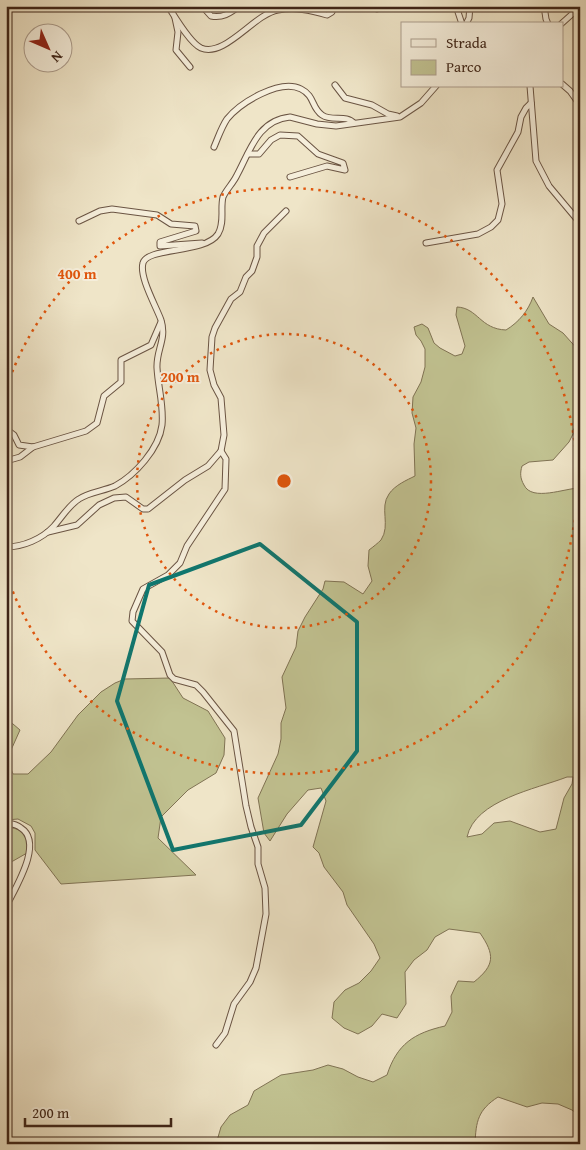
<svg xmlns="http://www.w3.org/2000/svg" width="586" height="1150" viewBox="0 0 586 1150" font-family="'Gentium Book Plus',serif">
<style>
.green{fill:#c1c291;stroke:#807354;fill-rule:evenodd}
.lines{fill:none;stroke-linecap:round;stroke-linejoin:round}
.minor-casing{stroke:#6a5443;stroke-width:7}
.minor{stroke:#f5eedb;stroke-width:5}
.marked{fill:none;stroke:#0f766e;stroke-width:4;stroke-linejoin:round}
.ring{fill:none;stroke:#e0560d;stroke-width:2.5;stroke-dasharray:2.5 5}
.centre{fill:#e0560d;stroke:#f5eedb;stroke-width:2.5}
.ring-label{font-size:15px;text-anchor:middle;font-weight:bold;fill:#e0560d;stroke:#f5eedb;stroke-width:4;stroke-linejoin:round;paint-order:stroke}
</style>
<rect width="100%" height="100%" fill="#efe5c8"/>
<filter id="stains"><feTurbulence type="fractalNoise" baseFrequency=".004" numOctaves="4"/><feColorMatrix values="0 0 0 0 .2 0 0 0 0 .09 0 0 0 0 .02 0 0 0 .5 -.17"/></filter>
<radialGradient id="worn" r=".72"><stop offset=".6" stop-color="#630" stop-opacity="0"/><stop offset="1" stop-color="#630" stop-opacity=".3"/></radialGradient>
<g class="green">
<path d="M 533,297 L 549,324 L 563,333 L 580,352 L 580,420 L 569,442 L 553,460 L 529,462 L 522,466 C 520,473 520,478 524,485 C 532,502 565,488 580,488 L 580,1116 L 572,1110 L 558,1104 L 542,1103 L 527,1107 L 498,1097 C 478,1110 476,1121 475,1144 L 216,1144 L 221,1127 L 230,1115 L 248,1105 L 254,1091 L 281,1075 L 313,1070 L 328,1065 L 343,1069 L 358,1077 L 373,1082 L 387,1075 C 397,1044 414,1033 445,1026 L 452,1012 L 451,996 L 458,981 L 474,982 C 495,965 495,955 480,933 L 449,929 L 435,937 L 427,950 L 414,960 L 405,972 L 406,1004 L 397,1018 L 382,1014 L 372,1026 L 358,1034 L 344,1028 L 332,1018 L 334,1002 L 345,990 L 359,983 L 371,971 L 380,958 L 374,944 L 347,905 L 343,892 L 324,867 L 319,853 L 313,847 L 326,801 L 321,788 L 308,790 L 287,814 L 270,841 L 264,833 L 258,798 L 278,754 L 281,739 L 281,723 L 286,708 L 282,677 L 296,647 L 298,631 L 305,617 L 323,589 L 325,581 L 344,582 L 363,594 L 372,581 L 368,566 L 369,550 C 373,547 378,543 381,540 C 391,525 379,508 389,494 C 395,485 407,480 415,476 L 414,444 L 416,428 L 412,413 L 413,397 L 421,382 L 425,367 L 425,349 L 421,341 L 416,335 L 414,327 L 422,324 L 428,328 L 434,343 L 440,348 L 455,356 L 462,354 L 465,346 L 456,315 L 457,307 C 478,308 480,329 506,330 C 519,322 528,311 533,297 ZM 567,777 L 573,777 L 572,784 L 564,798 L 556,829 L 540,832 L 510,821 L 494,823 L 482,834 L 467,837 C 475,800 536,789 567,777 Z"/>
<polygon points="170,678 183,698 208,711 225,738 224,755 216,773 188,790 161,817 158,838 196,875 61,884 35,850 35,833 31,826 18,819 6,820 6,718 20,730 7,759 13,774 28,774 51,752 78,715 101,692 115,683 125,679"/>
<path d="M 6,827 C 23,828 31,837 27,853 L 6,865 Z"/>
</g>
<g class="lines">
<defs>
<g id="minor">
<path d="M 168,6 C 175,17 190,43 201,48 C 225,58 254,14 278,10 C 295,7 310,10 327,15 L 332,12 L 334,6"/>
<path d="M 202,6 L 211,16 C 222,18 230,14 239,6"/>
<polyline points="369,6 377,9 381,6"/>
<polyline points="456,6 462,24"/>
<polyline points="544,6 546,19 548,24"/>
<polyline points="175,18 178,32 176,50 190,67"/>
<polyline points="466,24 469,18 470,6"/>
<polyline points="561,24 580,7"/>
<polyline points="562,84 570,91 580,105"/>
<polyline points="335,85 345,98 372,105 388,114 397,116"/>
<polyline points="530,86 536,161 549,186 580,223"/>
<path d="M 214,147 C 218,138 221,128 227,119 C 240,103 280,78 301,89 C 315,96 311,107 322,115 C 332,122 346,114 354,123"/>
<polyline points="248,154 259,154 271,140 280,135 298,136 318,154 343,163 345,170 327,166 290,177"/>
<polyline points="79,221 100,211 112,209 157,215 171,224 195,226 196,231 160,242 160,246 202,243"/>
<polyline points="426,243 478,234 491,227 498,220 502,204 497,170 518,132 521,117 526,108 531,103"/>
<polyline points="580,427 576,431 580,444"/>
<polyline points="6,429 14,435 19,445 33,447 86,431 97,423 104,396 121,382 121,360 151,345 161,322"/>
<polyline points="6,461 20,457 33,447"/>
<polyline points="48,532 77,525 99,505 114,498 126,497 143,509 148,509 185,480 208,466 221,451 224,435 221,398 214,385 210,370 212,337 215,328 231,299 240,292 246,277 252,271 257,257 257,246 264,233 286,211"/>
<path d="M 6,547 C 23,547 42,539 54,526 C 62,517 69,505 79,499 C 89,492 104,491 115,486 C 135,475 159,449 162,425 C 164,406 158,387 157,368 C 156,350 167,339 161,320 C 156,306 139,277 143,263 C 147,247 205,254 218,234 C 225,222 220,209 223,197 C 226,190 234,182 237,175 C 250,151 258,120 290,117 L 317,124 L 336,126 L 400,117 L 421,103 L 436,86"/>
<path d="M 6,824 C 12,823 16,824 21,828 C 44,843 15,888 6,907"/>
<polyline points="216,1045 225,1033 234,1004 250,982 256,968 266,914 265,888 258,864 258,847 251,827 246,806 234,731 203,692 196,685 174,679 170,675 162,652 132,621 133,612 143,589 168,575 180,563 187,546 225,489 226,459 221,451"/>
</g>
</defs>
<use href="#minor" class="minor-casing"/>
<use href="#minor" class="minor"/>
</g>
<path class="marked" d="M 260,544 L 357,622 L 357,751 L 301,825 L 173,850 L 117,701 L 149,585 Z"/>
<g class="ring">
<circle cx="284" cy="481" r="147"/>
<path d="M7 386A293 293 0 1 1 7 576"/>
</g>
<circle cx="284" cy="481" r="8" class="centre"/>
<g class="ring-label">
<text x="77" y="279">400 m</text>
<text x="180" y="382">200 m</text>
</g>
<rect width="586" height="1150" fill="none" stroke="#efe5c8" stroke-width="25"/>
<rect x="8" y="8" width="571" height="1135" fill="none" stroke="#3e2417" stroke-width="2.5"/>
<rect x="12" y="12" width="561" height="1125" fill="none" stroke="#3e2417"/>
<rect x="401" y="22" width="162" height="65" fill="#f5eedb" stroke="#ac9d8d"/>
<rect x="411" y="39" width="25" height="8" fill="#f5eedb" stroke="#ac9d8d"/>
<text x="446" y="48" font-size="15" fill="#3e2417">Strada</text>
<rect x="411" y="60" width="25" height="15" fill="#c1c291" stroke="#ac9d8d"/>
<text x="446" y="72" font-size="15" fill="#3e2417">Parco</text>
<g transform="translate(48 48) rotate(135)"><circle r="24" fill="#f5eedb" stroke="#ac9d8d"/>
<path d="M0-4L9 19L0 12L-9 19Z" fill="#8f2418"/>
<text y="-8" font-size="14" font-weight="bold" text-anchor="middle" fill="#3e2417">N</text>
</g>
<path d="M25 1118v8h146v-8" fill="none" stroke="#3e2417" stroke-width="2.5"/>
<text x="32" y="1118" font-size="15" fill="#3e2417" stroke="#f5eedb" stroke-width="4" paint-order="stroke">200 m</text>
<rect width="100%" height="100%" filter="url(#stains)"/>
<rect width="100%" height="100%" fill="url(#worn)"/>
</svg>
